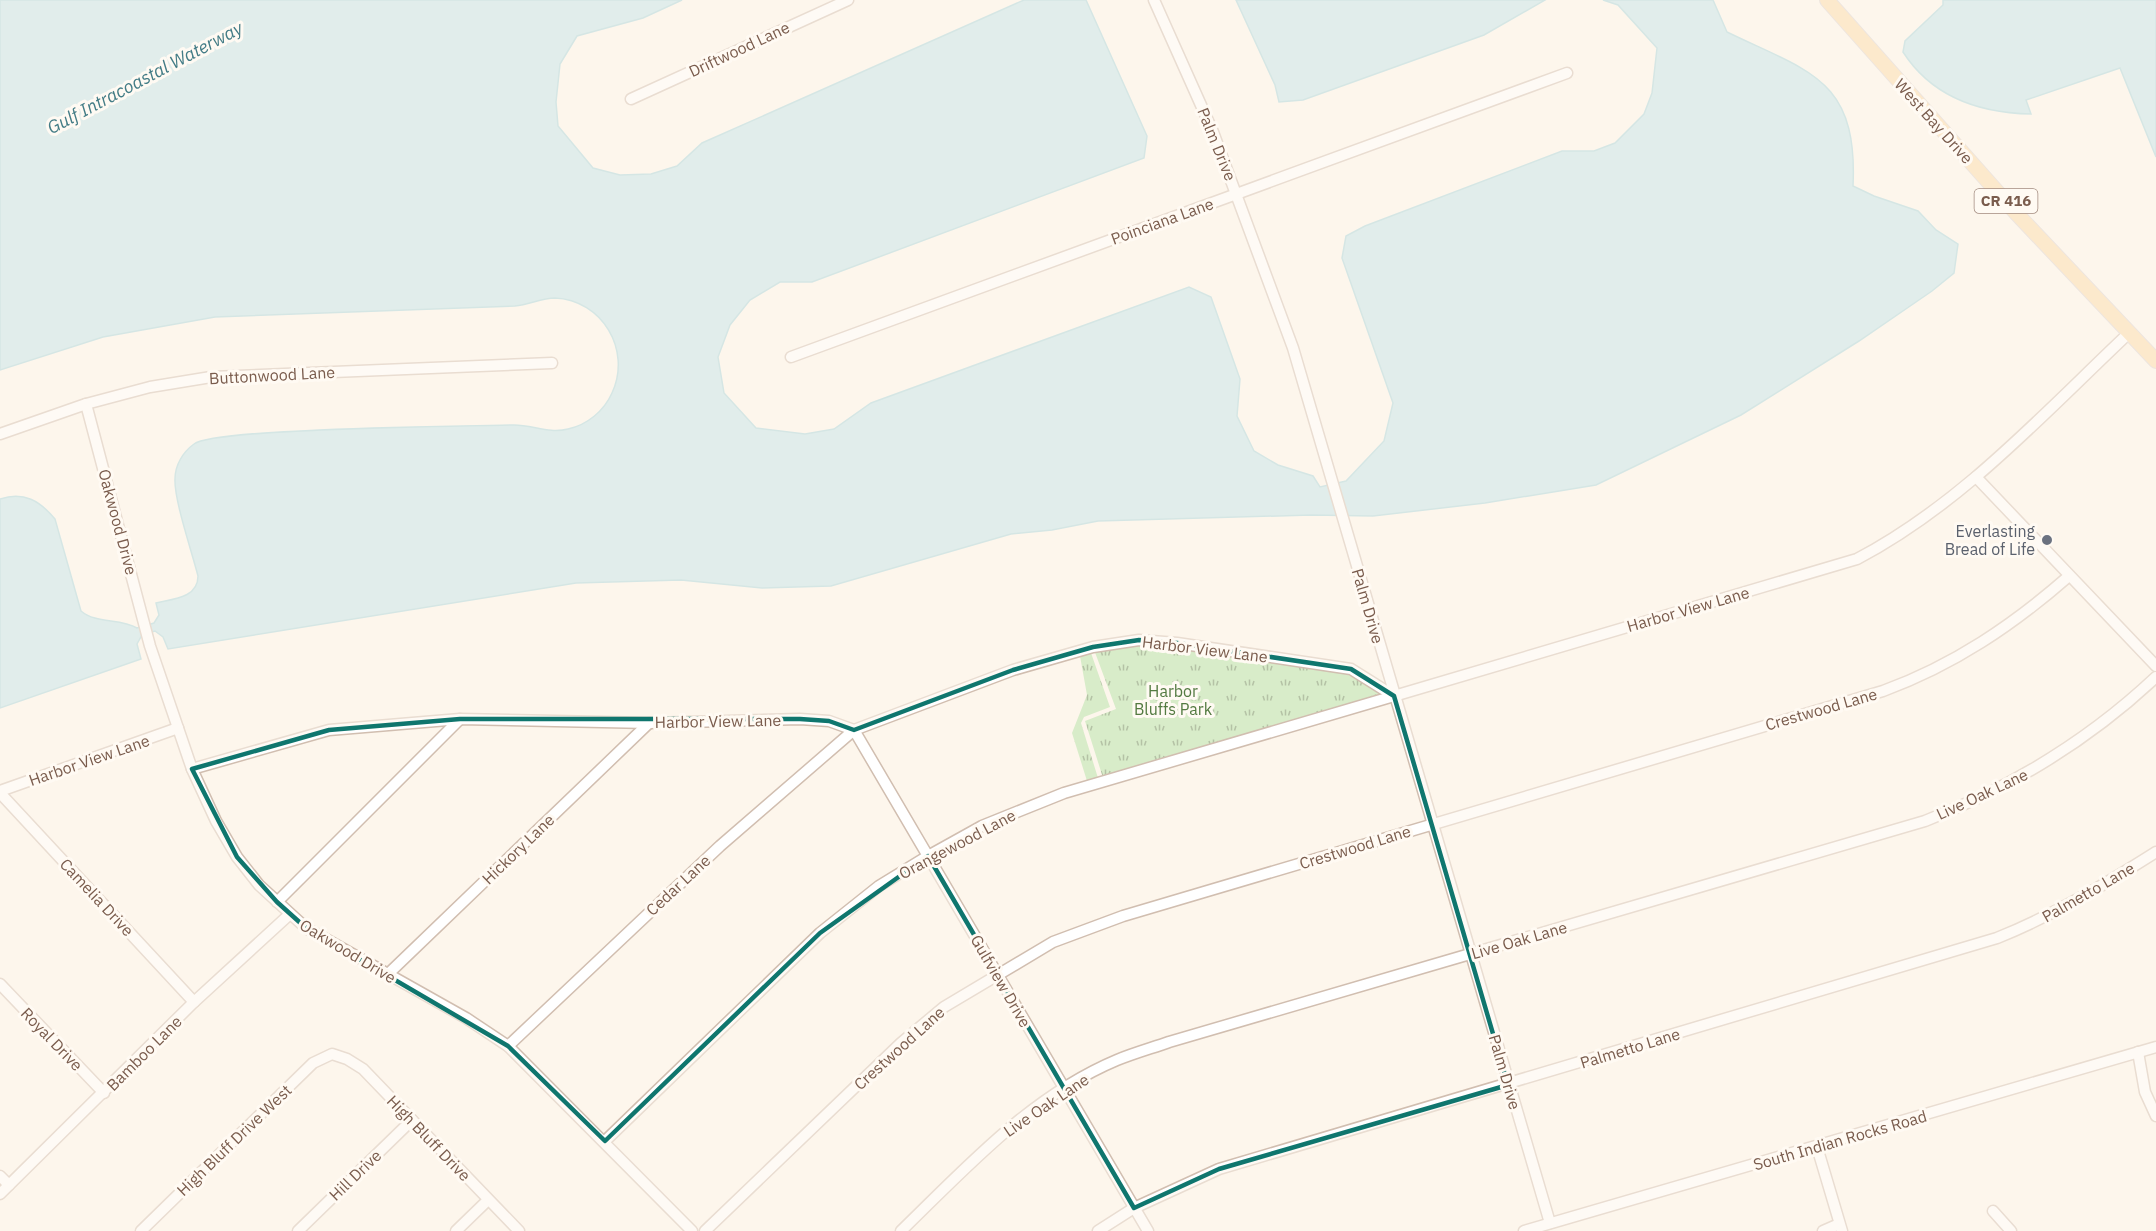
<svg xmlns="http://www.w3.org/2000/svg" width="2156" height="1231" viewBox="0 0 2156 1231" font-family="'IBM Plex Sans',sans-serif">
<style>
.park{fill:url(#park-tufts)}
.water{fill:#bfe3e8;stroke:#a5d3da;stroke-width:1.5}
.lines{fill:none;stroke-linecap:round;stroke-linejoin:round}
.minor-casing{stroke:#d1beb0;stroke-width:13}
.major-casing{stroke:#dad1cd;stroke-width:16}
.minor{stroke:#fff;stroke-width:10}
.major{stroke:#fbd9a5;stroke-width:14}
.marked{fill:none;stroke:#0f766e;stroke-width:4.5;stroke-linejoin:round}
.worship-dot{fill:#6b7280;stroke:#fffaf3;stroke-width:2}
.labels{text-anchor:middle;stroke-width:6;stroke-linejoin:round;paint-order:stroke}
.shield{fill:#fffaf3;stroke:#a28b7f;stroke-width:1.5}
.shield-label{font-size:15px;font-weight:bold;fill:#7a5c4d}
.street-label{font-size:16px;fill:#7a5c4d;stroke:#fffaf3}
.worship-label{font-size:16px;fill:#5b616d;stroke:#fffaf3;text-anchor:end}
.park-label{font-size:16px;fill:#537a41;stroke:#fffaf3}
.water-label{font-size:18px;font-style:italic;fill:#437c86;stroke:#fffaf3}
</style>
<defs>
<pattern id="park-tufts" width="24" height="20" patternUnits="userSpaceOnUse" patternTransform="scale(1.5)"><rect width="24" height="20" fill="#d8ecc9"/><path d="M3 7l-1-3M5 7V3M7 7l1-3M15 17l-1-3M17 17v-4M19 17l1-3" fill="none" stroke="#b4c2a5"/></pattern>
</defs>
<rect width="100%" height="100%" fill="#fdf6ec"/>
<g class="park">
<polygon points="1139,640 1351,669 1394,696 1104,781 1085,721 1116,709 1093,647"/>
<polygon points="1091,653 1110,707 1084,717 1081,723 1098,778 1087,781 1072,733 1087,695 1080,656"/>
</g>
<g class="water">
<path d="M 0,0 L 682,0 L 643,18 L 577,36 L 560,64 L 556,102 L 558,126 L 593,168 L 620,175 L 651,174 L 677,166 L 702,143 L 1024,0 L 1086,0 L 1147,136 L 1144,158 L 812,282 L 780,282 L 750,300 L 730,325 L 718,357 L 724,393 L 756,428 L 805,434 L 834,429 L 871,403 L 1189,287 L 1211,297 L 1240,379 L 1237,416 L 1254,451 L 1278,465 L 1313,476 L 1320,487 L 1346,481 L 1384,441 L 1393,403 L 1342,258 L 1346,236 L 1365,226 L 1562,151 L 1594,151 L 1615,143 L 1644,114 L 1652,93 L 1657,48 L 1618,5 L 1603,0 L 1713,0 L 1727,32 C 1809,72 1858,78 1853,186 L 1874,196 L 1918,211 L 1936,230 L 1958,244 L 1954,273 L 1932,291 L 1859,341 L 1741,415 L 1596,485 L 1485,503 L 1373,516 L 1311,515 L 1098,521 L 1052,530 L 1011,534 L 831,586 L 762,588 L 681,580 L 576,583 L 168,649 L 163,637 L 155,631 L 142,635 L 137,644 L 141,659 L 0,708 L 0,499 C 24,491 40,501 55,519 L 81,611 C 96,624 120,618 137,628 L 154,623 L 159,615 L 156,603 C 173,599 198,598 198,576 C 192,552 174,500 175,479 C 175,465 183,452 194,444 C 214,428 471,426 514,425 C 533,425 549,434 568,429 C 587,425 604,411 612,393 C 632,350 602,300 555,298 C 541,298 529,305 515,306 L 215,317 L 103,337 L 0,370 Z"/>
<polygon points="1236,0 1545,0 1484,35 1303,100 1279,102 1275,85"/>
<path d="M 1943,0 L 2156,0 L 2156,157 L 2120,68 L 2026,100 L 2031,114 C 1980,113 1932,97 1903,52 L 1905,41 L 1943,5 Z"/>
</g>
<g class="lines">
<defs>
<g id="minor">
<polyline points="1154,0 1213,132 1293,348 1550,1223"/>
<polyline points="631,99 848,0"/>
<polyline points="791,357 1567,73"/>
<polyline points="86,404 150,646 192,769 216,821 237,857 259,885 306,928 466,1018 508,1046 692,1231"/>
<polyline points="0,434 86,404 150,387 211,377 552,363"/>
<polyline points="1976,477 2156,666"/>
<path d="M 192,769 L 329,730 L 460,719 L 649,723 L 800,719 L 829,721 L 854,730 L 1013,670 L 1093,647 L 1139,640 L 1177,643 L 1351,669 L 1394,696 L 1857,559 C 1962,504 2044,413 2129,333"/>
<polyline points="0,791 178,728"/>
<polyline points="0,793 194,1002"/>
<polyline points="277,902 460,719"/>
<polyline points="387,975 649,723"/>
<polyline points="0,984 104,1093"/>
<polyline points="508,1046 720,846 854,730 1148,1231"/>
<polyline points="2138,1052 2145,1092 2156,1116"/>
<polyline points="605,1141 820,933 879,886 928,856 982,826 1064,793 1394,696"/>
<polyline points="1817,1147 1842,1231"/>
<polyline points="0,1176 9,1185"/>
<polyline points="0,1194 194,1002 290,914"/>
<polyline points="1993,1211 2011,1231"/>
<polyline points="141,1231 313,1063 332,1054 347,1059 363,1069 519,1231"/>
<polyline points="298,1231 412,1120"/>
<polyline points="456,1231 488,1200"/>
<path d="M 705,1231 L 901,1043 L 944,1007 L 1053,942 L 1123,916 L 1883,691 C 1954,665 2013,625 2069,576"/>
<path d="M 901,1231 C 967,1167 1031,1096 1117,1060 C 1134,1053 1152,1048 1169,1042 L 1925,821 C 2012,787 2088,741 2156,677"/>
<path d="M 1098,1231 L 1134,1208 L 1219,1169 L 1997,938 C 2054,915 2104,885 2156,852"/>
<polyline points="1524,1231 2156,1047"/>
<polyline points="1823,1231 1839,1224"/>
</g>
<polyline id="major" points="1827,0 2016,213 2156,361"/>
</defs>
<use href="#minor" class="minor-casing"/>
<use href="#major" class="major-casing"/>
<use href="#minor" class="minor"/>
<use href="#major" class="major"/>
</g>
<path d="M0 0H2156V1231H0ZM 1139,640 L 1177,643 L 1351,669 L 1394,696 L 1508,1085 L 1219,1169 L 1134,1208 L 928,856 L 820,933 L 605,1141 L 508,1046 L 306,928 L 277,902 L 237,857 L 192,769 L 329,730 L 460,719 L 800,719 L 829,721 L 854,730 L 1013,670 L 1093,647 Z" fill="#fdf6ec" fill-opacity=".55" fill-rule="evenodd"/>
<path class="marked" d="M 1139,640 L 1177,643 L 1351,669 L 1394,696 L 1508,1085 L 1219,1169 L 1134,1208 L 928,856 L 820,933 L 605,1141 L 508,1046 L 306,928 L 277,902 L 237,857 L 192,769 L 329,730 L 460,719 L 800,719 L 829,721 L 854,730 L 1013,670 L 1093,647 Z"/>
<circle class="worship-dot" cx="2047" cy="540" r="6"/>
<g class="labels">
<rect class="shield" x="1974.5" y="189" width="63" height="24" rx="4.5"/>
<g class="shield-label">
<text x="2006" y="206">CR 416</text>
</g>
<g class="street-label">
<text transform="translate(739 49) rotate(-25)" y="6">Driftwood Lane</text>
<text transform="translate(1934 121) rotate(48)" y="6">West Bay Drive</text>
<text transform="translate(1217 144) rotate(68)" y="6">Palm Drive</text>
<text transform="translate(1162 221) rotate(-20)" y="6">Poinciana Lane</text>
<text transform="translate(272 375) rotate(-3)" y="6">Buttonwood Lane</text>
<text transform="translate(118 522) rotate(75)" y="6">Oakwood Drive</text>
<text transform="translate(1368 606) rotate(74)" y="6">Palm Drive</text>
<text transform="translate(1688 609) rotate(-16)" y="6">Harbor View Lane</text>
<text transform="translate(1205 649) rotate(7)" y="6">Harbor View Lane</text>
<text transform="translate(1821 709) rotate(-16)" y="6">Crestwood Lane</text>
<text transform="translate(718 721) rotate(-1)" y="6">Harbor View Lane</text>
<text transform="translate(89 760) rotate(-19)" y="6">Harbor View Lane</text>
<text transform="translate(1982 794) rotate(-25)" y="6">Live Oak Lane</text>
<text transform="translate(957 844) rotate(-28)" y="6">Orangewood Lane</text>
<text transform="translate(1355 847) rotate(-17)" y="6">Crestwood Lane</text>
<text transform="translate(518 849) rotate(-44)" y="6">Hickory Lane</text>
<text transform="translate(678 885) rotate(-43)" y="6">Cedar Lane</text>
<text transform="translate(2088 892) rotate(-30)" y="6">Palmetto Lane</text>
<text transform="translate(97 897) rotate(47)" y="6">Camelia Drive</text>
<text transform="translate(1519 940) rotate(-16)" y="6">Live Oak Lane</text>
<text transform="translate(348 951) rotate(31)" y="6">Oakwood Drive</text>
<text transform="translate(1001 981) rotate(60)" y="6">Gulfview Drive</text>
<text transform="translate(52 1039) rotate(46)" y="6">Royal Drive</text>
<text transform="translate(899 1048) rotate(-42)" y="6">Crestwood Lane</text>
<text transform="translate(1630 1048) rotate(-17)" y="6">Palmetto Lane</text>
<text transform="translate(144 1053) rotate(-45)" y="6">Bamboo Lane</text>
<text transform="translate(1505 1072) rotate(74)" y="6">Palm Drive</text>
<text transform="translate(1046 1105) rotate(-34)" y="6">Live Oak Lane</text>
<text transform="translate(429 1138) rotate(46)" y="6">High Bluff Drive</text>
<text transform="translate(234 1140) rotate(-44)" y="6">High Bluff Drive West</text>
<text transform="translate(1840 1140) rotate(-16)" y="6">South Indian Rocks Road</text>
<text transform="translate(355 1175) rotate(-44)" y="6">Hill Drive</text>
</g>
<g class="worship-label">
<text x="2035" y="537">Everlasting<tspan x="2035" dy="18">Bread of Life</tspan></text>
</g>
<g class="park-label">
<text x="1173" y="697">Harbor<tspan x="1173" dy="18">Bluffs Park</tspan></text>
</g>
<g class="water-label">
<text transform="translate(145 78) rotate(-28)" y="6">Gulf Intracoastal Waterway</text>
</g>
</g>
</svg>
